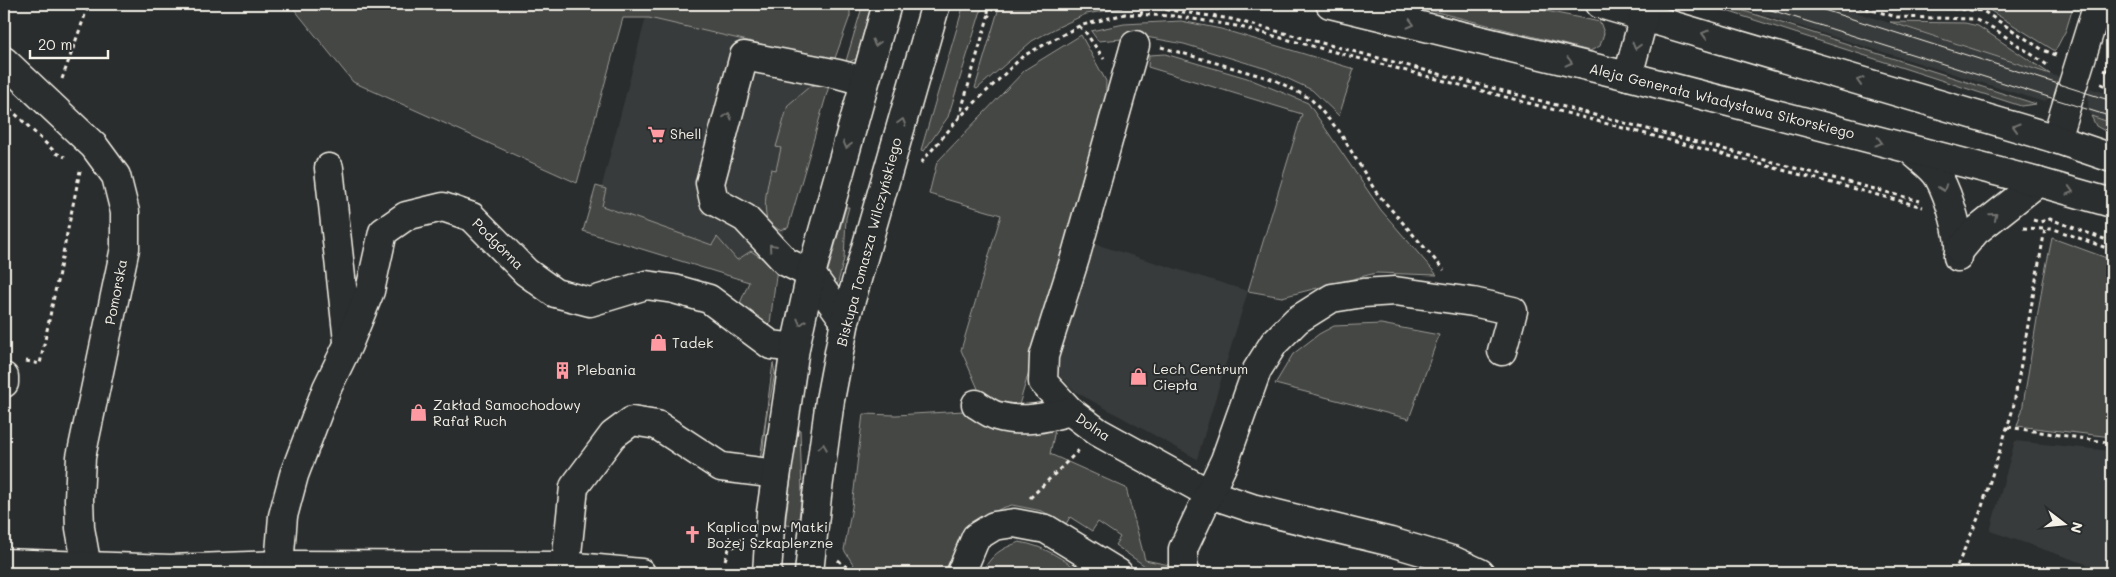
<svg xmlns="http://www.w3.org/2000/svg" width="2116" height="577" viewBox="0 0 2116 577" font-family="Mali,sans-serif">
<style>
.built{fill:#373a3a}
.green{fill:#444645;stroke:#9c9c96}
.lines{fill:none;stroke-linecap:round;stroke-linejoin:round}
.minor-casing{stroke:#f4f1e8;stroke-width:31}
.major-casing{stroke:#f4f1e8;stroke-width:31}
.path{stroke:#f4f1e8;stroke-width:3;stroke-dasharray:4 4;stroke-linecap:butt}
.minor{stroke:#2a2d2e;stroke-width:28}
.major{stroke:#2a2d2e;stroke-width:28}
.tram{stroke:#f4f1e8;stroke-width:1}
.oneway{stroke:#71726f}
.labels{text-anchor:middle;stroke-width:4;stroke-linejoin:round;paint-order:stroke}
.street-label{font-size:14px;fill:#f4f1e8;stroke:#2a2d2e}
.poi-label{font-size:14px;fill:#f4f1e8;stroke:#2a2d2e;text-anchor:start}
</style>
<rect width="100%" height="100%" fill="#2a2d2e"/>
<filter id="ink" filterUnits="userSpaceOnUse"><feTurbulence type="fractalNoise" baseFrequency=".02" numOctaves="2"/><feDisplacementMap in="SourceGraphic" scale="10" xChannelSelector="R" yChannelSelector="G"/><feConvolveMatrix kernelMatrix="1 2 1 2 8 2 1 2 1" color-interpolation-filters="sRGB"/></filter>
<g filter="url(#ink)">
<g class="built">
<polygon points="1729,4 1830,4 2062,78 2055,93 2044,102"/>
<polygon points="647,13 832,57 771,276 593,220"/>
<polygon points="2089,88 2112,95 2112,123 2091,116 2088,106"/>
<polygon points="1095,244 1248,291 1197,459 1076,392 1060,377 1057,361"/>
<polygon points="2015,441 2112,451 2112,573 1990,531"/>
</g>
<g class="green">
<polygon points="290,4 850,4 850,16 834,61 649,18 623,18 577,183 353,82"/>
<polygon points="863,4 872,4 856,59 849,62 846,61"/>
<polygon points="964,4 983,4 948,117 924,151 921,150"/>
<polygon points="1000,4 1121,4 1122,8 1086,14 1056,28 1032,41 977,89 975,88"/>
<polygon points="1405,4 1512,4 1600,22 1604,33 1600,46 1590,51"/>
<polygon points="1705,4 1721,4 1744,11 2036,104 2021,106"/>
<polygon points="1959,4 2074,4 2066,30 2055,51 1986,8"/>
<polygon points="1181,21 1221,29 1354,69 1339,116 1312,90 1267,69 1184,44 1146,37 1098,41 1091,31 1124,24"/>
<polygon points="1890,22 1965,23 1978,26 2050,74"/>
<polygon points="1081,35 1106,81 1105,117 1019,405 998,401 979,391 961,350 1001,215 929,194 937,162 1026,69"/>
<polygon points="1165,54 1247,78 1308,103 1381,210 1437,275 1376,273 1282,297 1248,291 1302,114 1148,67 1149,55"/>
<path d="M 817,84 L 829,86 L 788,228 L 779,230 L 767,221 C 763,203 767,187 771,169 L 776,170 L 781,148 L 776,147 L 788,105 L 809,87 Z"/>
<polygon points="2091,116 2112,123 2112,135 2096,126"/>
<polygon points="596,186 606,189 602,206 712,245 717,237 737,260 751,251 777,268 770,323 768,328 738,308 749,282 583,231"/>
<polygon points="846,207 849,207 846,218 844,259 835,294 827,274"/>
<polygon points="2052,238 2112,260 2112,437 2017,426 2022,411 2043,282"/>
<polygon points="1381,324 1439,335 1409,419 1275,384 1293,354 1319,334 1334,326"/>
<polygon points="773,363 775,373 766,419 762,459 760,460"/>
<polygon points="964,411 994,428 1055,430 1050,454 1126,488 1145,560 1169,565 1170,573 1155,573 1115,545 1120,537 1098,522 1092,531 1070,517 1066,524 1042,511 1012,505 1002,508 979,520 963,535 944,573 859,573 844,550 852,507 863,414 896,415"/>
<polygon points="797,429 800,430 802,494 798,526 785,525"/>
<path d="M 1019,542 C 1045,546 1062,559 1083,573 L 982,573 C 992,554 999,550 1019,542 Z"/>
</g>
<g class="lines">
<defs>
<g id="minor">
<polyline points="1135,45 1075,258 1044,356 1043,382 1070,411 1098,432 1210,494 1252,508 1391,542 1452,560 1480,573"/>
<polyline points="4,61 94,146 116,176 125,212 125,248 81,457 79,499 80,528 88,573"/>
<polyline points="2056,139 2098,4"/>
<path d="M 1912,151 C 1920,159 1934,168 1939,178 C 1948,194 1963,239 1958,257"/>
<polyline points="329,168 348,341"/>
<polyline points="1960,250 1976,231 2038,182"/>
<polyline points="845,321 811,274 786,262 745,218 714,201 710,183 744,56 838,74 864,81"/>
<polyline points="4,377 4,383"/>
<path d="M 976,404 C 982,408 990,414 997,416 C 1021,423 1046,418 1070,411"/>
<polyline points="4,563 170,569 279,565 566,566 641,573"/>
<polyline points="279,565 283,516 294,475 327,388 348,345 370,291 383,232 406,216 443,207 472,217 526,272 555,293 590,302 646,285 674,289 709,299 771,345 795,348"/>
<polyline points="565,573 574,487 613,435 632,421 657,425 721,467 776,474"/>
<polyline points="767,573 771,512 795,348 811,274 887,4"/>
<polyline points="809,573 817,496 830,400 845,321 936,4"/>
<polyline points="961,573 976,537 994,526 1014,523 1046,529 1118,573"/>
<polyline points="1183,573 1183,549 1225,460 1257,370 1274,343 1297,320 1332,298 1363,293 1395,291 1473,302 1513,311 1502,351"/>
</g>
<g id="major">
<polyline points="1330,4 1628,76 2038,182 2112,203"/>
<polyline points="1600,4 2053,138 2112,158"/>
<polyline points="1628,76 1644,16"/>
</g>
</defs>
<use href="#minor" class="minor-casing"/>
<use href="#major" class="major-casing"/>
<g class="path">
<polyline points="1142,4 1169,10 1231,19 1920,201"/>
<polyline points="1850,4 1897,17 1974,19 1993,28 2050,67"/>
<polyline points="1897,4 1983,11 2043,50 2056,55"/>
<polyline points="988,13 989,4"/>
<polyline points="1141,15 1143,4"/>
<polyline points="1214,18 1218,5 1214,4"/>
<polyline points="1079,26 1086,33 1104,59"/>
<polyline points="1161,47 1275,80 1311,99 1339,131 1376,192 1444,270"/>
<polyline points="2104,70 2112,73"/>
<polyline points="62,79 89,4"/>
<polyline points="2101,84 2112,88"/>
<polyline points="4,103 56,153 65,157"/>
<polyline points="959,118 988,17 995,4"/>
<polyline points="921,163 959,118 1023,56 1079,26 1125,14 1175,16 1236,26 1923,207"/>
<polyline points="2033,220 2040,222 2050,219 2112,242"/>
<polyline points="2023,228 2045,229"/>
<polyline points="26,361 40,364 80,171"/>
<polyline points="2008,427 2112,443"/>
<polyline points="1030,498 1079,450"/>
<polyline points="725,560 729,549 737,545 742,538"/>
<polyline points="838,560 851,571 851,573"/>
<polyline points="1954,573 1979,516 2013,409 2045,229 2054,229 2112,250"/>
</g>
<use href="#minor" class="minor"/>
<use href="#major" class="major"/>
<g class="tram">
<polyline points="1752,4 2112,117"/>
<polyline points="1805,4 2112,101"/>
</g>
</g>
<defs><path id="oneway-chevron" d="M-2-3.5L2.5 0L-2 3.5" fill="none" stroke-width="1.6" stroke-linecap="round" stroke-linejoin="round" transform="scale(1.25)"/></defs>
<g class="oneway">
<use href="#oneway-chevron" transform="translate(1411 24) rotate(14)"/>
<use href="#oneway-chevron" transform="translate(1705 34) rotate(-163)"/>
<use href="#oneway-chevron" transform="translate(876 43) rotate(106)"/>
<use href="#oneway-chevron" transform="translate(1636 46) rotate(105)"/>
<use href="#oneway-chevron" transform="translate(1569 62) rotate(14)"/>
<use href="#oneway-chevron" transform="translate(1860 81) rotate(-163)"/>
<use href="#oneway-chevron" transform="translate(728 116) rotate(-75)"/>
<use href="#oneway-chevron" transform="translate(902 122) rotate(-74)"/>
<use href="#oneway-chevron" transform="translate(2016 127) rotate(-163)"/>
<use href="#oneway-chevron" transform="translate(1879 142) rotate(15)"/>
<use href="#oneway-chevron" transform="translate(847 145) rotate(105)"/>
<use href="#oneway-chevron" transform="translate(1943 188) rotate(70)"/>
<use href="#oneway-chevron" transform="translate(2070 191) rotate(16)"/>
<use href="#oneway-chevron" transform="translate(1994 216) rotate(-40)"/>
<use href="#oneway-chevron" transform="translate(772 247) rotate(-131)"/>
<use href="#oneway-chevron" transform="translate(801 322) rotate(103)"/>
<use href="#oneway-chevron" transform="translate(823 447) rotate(-82)"/>
</g>
</g>
<defs>
<symbol id="supermarket-bare" viewBox="-9 -9 18 18"><path d="M-6-5.5h2.5l.6 2H6L4.5 2H-2.5L-4.4-4H-6ZM-1.5 3.2a1.3 1.3 0 1 0 .1 0ZM3 3.2a1.3 1.3 0 1 0 .1 0Z" fill="#ff9aa2" stroke="#2a2d2e" stroke-width="2.5" paint-order="stroke"/></symbol>
<symbol id="shop-bare" viewBox="-9 -9 18 18"><path d="M-5-2.5h2.3a2.7 3.5 0 0 1 5.4 0H5L5.5 6h-11ZM-1.5-2.5h3a1.5 2.3 0 0 0-3 0Z" fill="#ff9aa2" stroke="#2a2d2e" stroke-width="2.5" paint-order="stroke"/></symbol>
<symbol id="building-bare" viewBox="-9 -9 18 18"><path d="M-4-6H4V6H1V3H-1V6H-4ZM-2.5-4.3h1.7v1.8h-1.7ZM.8-4.3h1.7v1.8H.8ZM-2.5-1h1.7V.8h-1.7ZM.8-1h1.7V.8H.8Z" fill="#ff9aa2" stroke="#2a2d2e" stroke-width="2.5" paint-order="stroke"/></symbol>
<symbol id="church-bare" viewBox="-9 -9 18 18"><path d="M-1.2-6h2.4v3.5h3.3v2.4h-3.3V6h-2.4V-.1h-3.3v-2.4h3.3Z" fill="#ff9aa2" stroke="#2a2d2e" stroke-width="2.5" paint-order="stroke"/></symbol>
</defs>
<g fill-rule="evenodd">
<use href="#supermarket-bare" x="644" y="122" width="25" height="25"/>
<use href="#shop-bare" x="646" y="330" width="25" height="25"/>
<use href="#building-bare" x="550" y="358" width="25" height="25"/>
<use href="#shop-bare" x="1126" y="364" width="25" height="25"/>
<use href="#shop-bare" x="406" y="400" width="25" height="25"/>
<use href="#church-bare" x="680" y="522" width="25" height="25"/>
</g>
<g class="labels">
<g class="street-label">
<text transform="translate(1722 101) rotate(14)" y="5">Aleja Generała Władysława Sikorskiego</text>
<text transform="translate(869 242) rotate(-75)" y="5">Biskupa Tomasza Wilczyńskiego</text>
<text transform="translate(498 244) rotate(45)" y="5">Podgórna</text>
<text transform="translate(116 292) rotate(-79)" y="5">Pomorska</text>
<text transform="translate(1093 427) rotate(34)" y="5">Dolna</text>
</g>
<g class="poi-label">
<text x="670" y="139">Shell</text>
<text x="672" y="348">Tadek</text>
<text x="1153" y="374">Lech Centrum<tspan x="1153" dy="16">Ciepła</tspan></text>
<text x="577" y="375">Plebania</text>
<text x="433" y="410">Zakład Samochodowy<tspan x="433" dy="16">Rafał Ruch</tspan></text>
<text x="707" y="532">Kaplica pw. Matki<tspan x="707" dy="16">Bożej Szkaplerzne</tspan></text>
</g>
</g>
<rect width="2116" height="577" fill="none" stroke="#2a2d2e" stroke-width="20"/>
<rect x="10" y="10" width="2096" height="557" fill="none" stroke="#f4f1e8" stroke-width="2" filter="url(#ink)"/>
<g transform="translate(2064 524) rotate(106)" stroke="#2a2d2e" stroke-width="4" paint-order="stroke">
<path d="M0-4L9 19L0 12L-9 19Z" fill="#f4f1e8"/>
<text y="-8" font-size="14" font-weight="bold" text-anchor="middle" fill="#f4f1e8">N</text>
</g>
<path d="M30 50v8h78v-8" fill="none" stroke="#f4f1e8" stroke-width="2.5"/>
<text x="38" y="50" font-size="15" fill="#f4f1e8" stroke="#2a2d2e" stroke-width="4" paint-order="stroke">20 m</text>
</svg>
